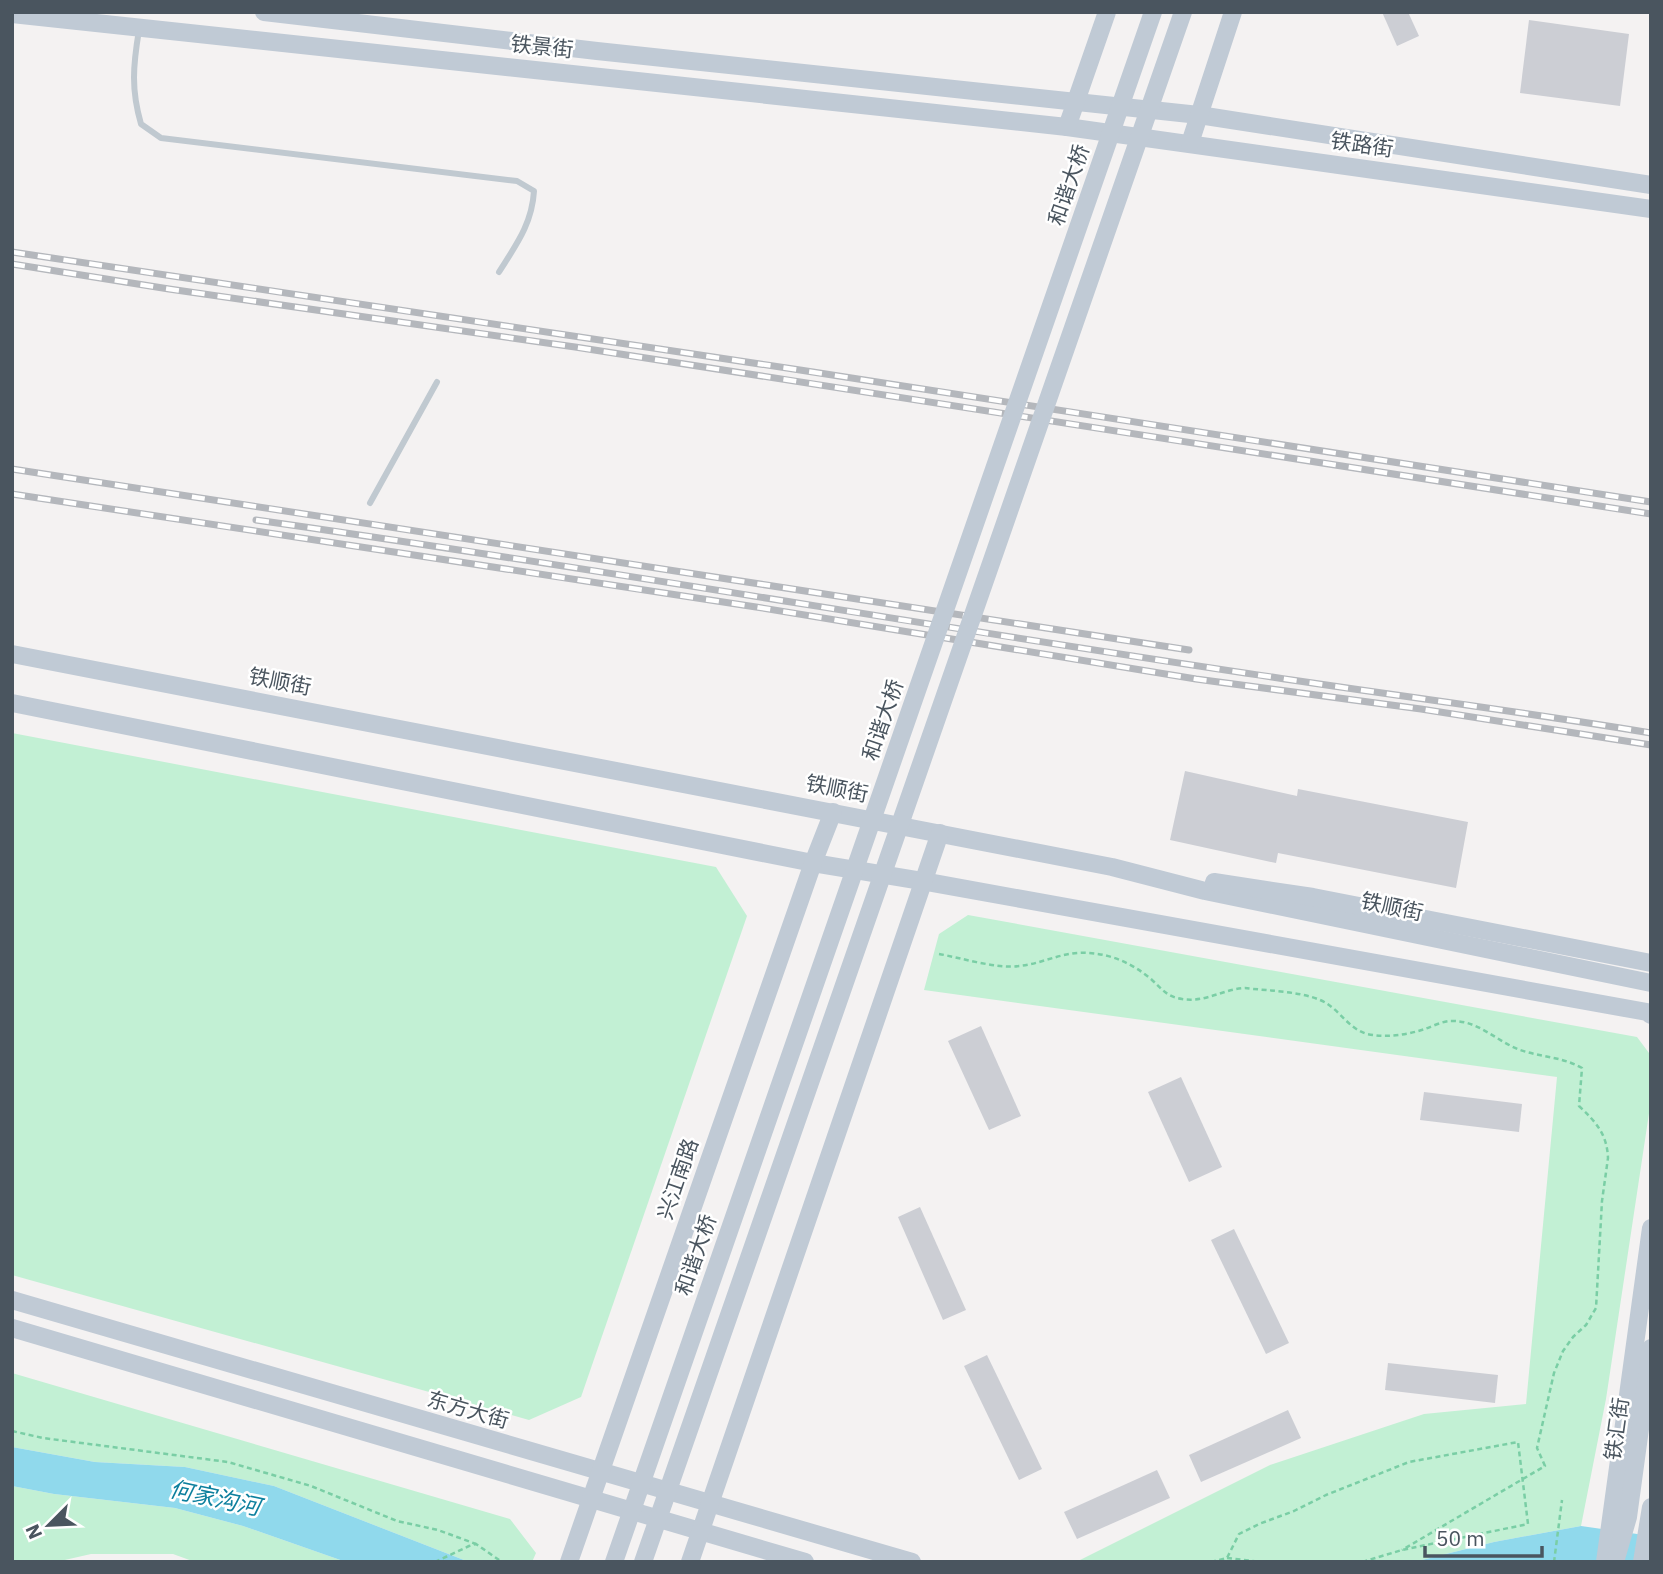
<svg xmlns="http://www.w3.org/2000/svg" width="1663" height="1574" viewBox="0 0 1663 1574" font-family="'IBM Plex Sans','Noto Sans SC',sans-serif">
<style>
.green{fill:#c2f0d4}
.water{fill:#90d9ec}
.building{fill:#ccced4}
.lines{fill:none;stroke-linecap:round;stroke-linejoin:round}
.path{stroke:#7acea5;stroke-width:2.5;stroke-dasharray:5 3.5;stroke-linecap:butt}
.service{stroke:#c0c9d0;stroke-width:6}
.secondary{stroke:#c0cad5;stroke-width:18}
.rail-casing{stroke:#b4b7bc;stroke-width:7}
.rail{stroke:#fff;stroke-width:4.5;stroke-dasharray:13;stroke-linecap:butt}
.secondary-bridge{stroke:#c0cad5;stroke-width:18}
.labels{text-anchor:middle;stroke-width:5;stroke-linejoin:round;paint-order:stroke}
.street-label{font-size:21px;fill:#4a555f;stroke:#fff}
.water-label{font-size:23px;font-style:italic;fill:#0e809e;stroke:#fff}
</style>
<rect width="100%" height="100%" fill="#f4f2f2"/>
<g class="green">
<polygon points="12,733 716,867 747,916 581,1397 529,1420 12,1275"/>
<polygon points="968,915 1637,1037 1649,1053 1651,1100 1606,1399 1581,1526 1494,1542 1414,1562 1076,1562 1270,1465 1424,1414 1526,1404 1557,1077 924,990 939,934"/>
<polygon points="12,1373 510,1519 536,1553 532,1562 469,1562 274,1486 185,1467 95,1462 12,1447"/>
<polygon points="12,1486 54,1494 175,1508 243,1526 346,1562 195,1562 173,1554 91,1554 56,1562 12,1562"/>
</g>
<g class="water">
<polygon points="12,1447 95,1462 185,1467 274,1486 469,1562 346,1562 243,1526 175,1508 54,1494 12,1486"/>
<polygon points="1581,1526 1651,1536 1651,1562 1414,1562 1494,1542"/>
</g>
<g class="building">
<polygon points="1382,12 1408,12 1419,36 1397,46"/>
<polygon points="1529,20 1629,34 1620,106 1520,93"/>
<polygon points="1185,771 1297,796 1298,789 1468,822 1456,888 1278,853 1276,863 1170,840"/>
<polygon points="981,1026 1021,1116 989,1130 948,1041"/>
<polygon points="1181,1077 1222,1167 1189,1182 1148,1092"/>
<polygon points="1424,1092 1522,1104 1519,1132 1420,1120"/>
<polygon points="920,1207 966,1310 943,1320 898,1217"/>
<polygon points="1234,1229 1289,1343 1266,1354 1211,1240"/>
<polygon points="987,1355 1042,1469 1019,1480 964,1366"/>
<polygon points="1388,1363 1498,1375 1495,1403 1385,1390"/>
<polygon points="1288,1410 1301,1438 1201,1482 1189,1455"/>
<polygon points="1157,1470 1170,1498 1077,1539 1064,1512"/>
</g>
<g class="lines">
<g class="path">
<path d="M 939,954 C 962,958 996,969 1019,966 C 1042,964 1063,951 1088,953 C 1112,954 1133,964 1151,979 C 1162,989 1167,997 1182,999 C 1205,1003 1223,989 1245,988 C 1268,991 1310,991 1329,1005 C 1342,1014 1350,1029 1367,1034 C 1387,1038 1406,1035 1425,1029 C 1433,1026 1443,1021 1451,1021 C 1478,1020 1496,1041 1520,1050 C 1541,1057 1563,1057 1582,1068 L 1579,1106 C 1596,1122 1607,1134 1608,1158 L 1602,1201 L 1596,1308 L 1586,1325 L 1573,1337 L 1563,1351 L 1554,1373 L 1537,1448 L 1545,1466 L 1402,1550"/>
<polyline points="12,1431 43,1438 228,1462 311,1486 397,1521 438,1530 476,1544"/>
<polyline points="1227,1558 1262,1562"/>
<polyline points="435,1562 469,1546 476,1544 502,1562"/>
<polyline points="1211,1562 1227,1558 1239,1534 1259,1524 1294,1511 1326,1495 1409,1462 1518,1442 1528,1524 1402,1550 1362,1562"/>
<polyline points="1554,1562 1562,1500"/>
</g>
<g class="service">
<path d="M 139,30 C 133,66 131,89 141,124 L 161,138 L 517,181 L 534,191 C 532,224 516,245 499,272"/>
<polyline points="370,503 437,382"/>
</g>
<g class="secondary">
<polyline points="264,12 597,51 1199,115 1651,185"/>
<polyline points="12,14 1067,127 1651,209"/>
<polyline points="1067,127 1107,12"/>
<polyline points="1190,143 1233,12"/>
<polyline points="12,654 1112,867 1205,891 1651,983"/>
<polyline points="12,703 813,863 922,881 1647,1012 1651,1015"/>
<polyline points="1214,882 1313,897 1651,963"/>
<polyline points="12,1300 912,1562"/>
<polyline points="12,1328 805,1562"/>
<polyline points="569,1562 813,863 833,812"/>
<polyline points="690,1562 940,833"/>
<polyline points="1605,1562 1651,1228"/>
<polyline points="1615,1562 1628,1517 1651,1348"/>
<polyline points="1642,1562 1651,1507"/>
</g>
<defs>
<g id="rail">
<polyline points="12,252 800,370 1651,502"/>
<polyline points="12,264 169,289 575,347 1651,514"/>
<polyline points="12,469 1189,650"/>
<polyline points="12,494 756,607 1196,679 1421,709 1651,745"/>
<path d="M 256,520 C 596,568 933,627 1272,677 C 1398,696 1525,712 1651,733"/>
</g>
</defs>
<use href="#rail" class="rail-casing"/>
<use href="#rail" class="rail"/>
<g class="secondary-bridge">
<polyline points="614,1562 1153,12"/>
<polyline points="643,1562 1183,12"/>
</g>
</g>
<g class="labels">
<g class="street-label">
<text transform="translate(542 47) rotate(6)" y="7">铁景街</text>
<text transform="translate(1362 145) rotate(8)" y="7">铁路街</text>
<text transform="translate(1069 185) rotate(-71)" y="7">和谐大桥</text>
<text transform="translate(280 682) rotate(11)" y="7">铁顺街</text>
<text transform="translate(883 720) rotate(-71)" y="7">和谐大桥</text>
<text transform="translate(837 789) rotate(11)" y="7">铁顺街</text>
<text transform="translate(1392 907) rotate(12)" y="7">铁顺街</text>
<text transform="translate(678 1179) rotate(-71)" y="7">兴江南路</text>
<text transform="translate(696 1255) rotate(-71)" y="7">和谐大桥</text>
<text transform="translate(468 1410) rotate(16)" y="7">东方大街</text>
<text transform="translate(1617 1429) rotate(-82)" y="7">铁汇街</text>
</g>
<g class="water-label">
<text transform="translate(215 1498) rotate(12)" y="8">何家沟河</text>
</g>
</g>
<rect width="1663" height="1574" fill="none" stroke="#4a555f" stroke-width="28"/>
<g transform="translate(49 1525) rotate(246)" stroke="#ffffff" stroke-width="5" paint-order="stroke">
<path d="M0-5L12 26L0 18L-12 26Z" fill="#4a555f"/>
<text y="-10" font-size="19" font-weight="bold" text-anchor="middle" fill="#4a555f">N</text>
</g>
<path d="M1425 1546v10h117v-10" fill="none" stroke="#4a555f" stroke-width="3.5"/>
<text x="1436" y="1546" font-size="21" fill="#4a555f" stroke="#ffffff" stroke-width="5" paint-order="stroke">50 m</text>
</svg>
